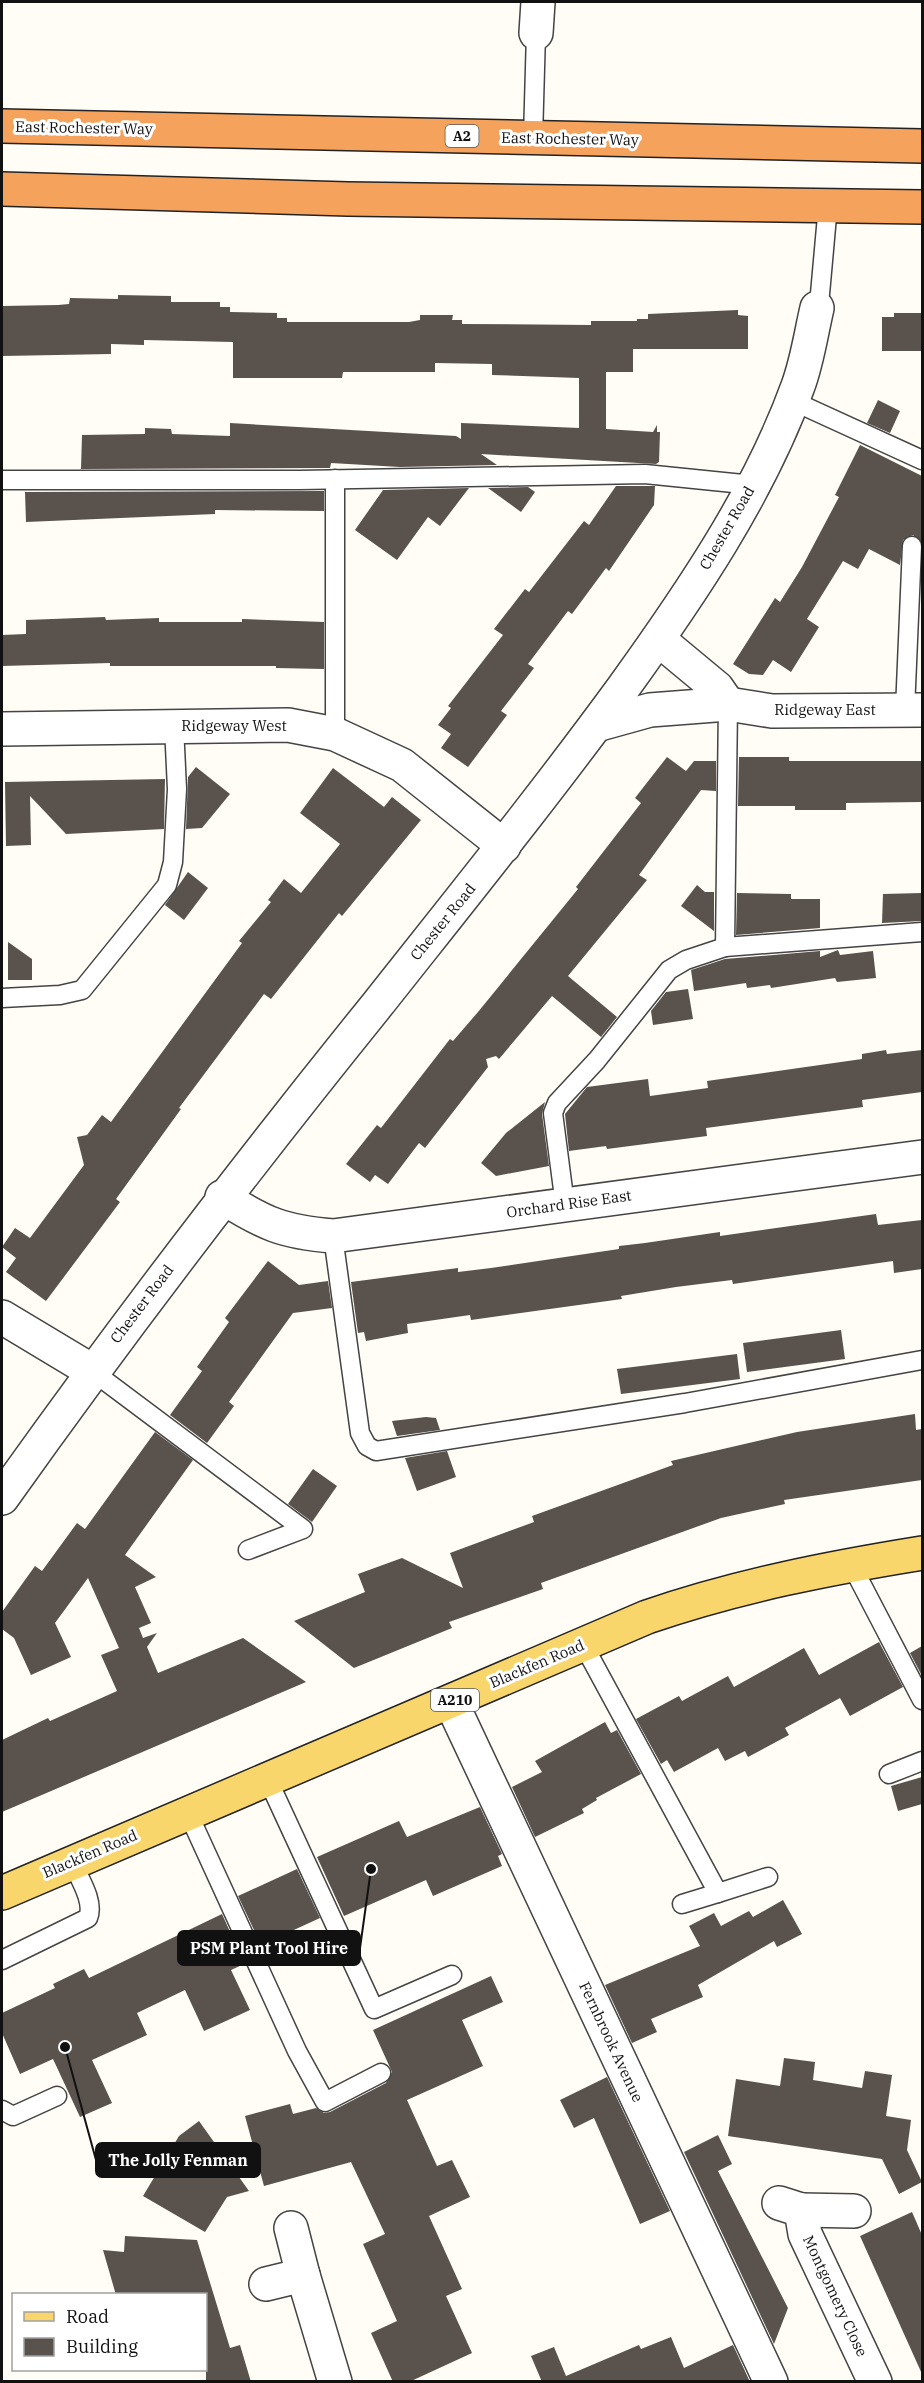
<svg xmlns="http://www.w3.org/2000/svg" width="924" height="2383" viewBox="0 0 924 2383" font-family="'IBM Plex Serif',serif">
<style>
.building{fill:#5a524d}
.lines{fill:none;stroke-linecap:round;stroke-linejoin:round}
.lane-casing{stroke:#444;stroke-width:21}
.street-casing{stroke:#444;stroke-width:36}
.primary-casing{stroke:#222;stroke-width:36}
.highway-casing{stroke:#222;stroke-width:36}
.lane{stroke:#fff;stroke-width:18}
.street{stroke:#fff;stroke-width:33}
.primary{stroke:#f9d66b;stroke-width:33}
.highway{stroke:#f5a25d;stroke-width:33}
.labels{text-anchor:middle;stroke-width:6;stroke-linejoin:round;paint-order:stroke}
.shield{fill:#fff;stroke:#585858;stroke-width:1.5}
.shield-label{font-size:14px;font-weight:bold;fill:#111}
.street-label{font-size:15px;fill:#111;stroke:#fff}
.leader{fill:none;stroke:#111;stroke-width:2}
.callout-dot{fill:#111;stroke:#fff;stroke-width:2}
.callout{fill:#111;stroke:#111;stroke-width:2}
.callout-label{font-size:16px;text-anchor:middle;font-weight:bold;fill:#fff}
</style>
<rect width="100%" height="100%" fill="#fffdf5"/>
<g class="building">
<polygon points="118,295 171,296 171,302 220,302 220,307 230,307 230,312 277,313 277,318 287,318 287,322 409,322 420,320 420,315 453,315 452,320 462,320 462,324 591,325 591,321 637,321 637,319 648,319 648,314 738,310 738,315 748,316 748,349 633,349 633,372 606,372 606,429 653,432 657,425 657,432 660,432 659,462 656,464 481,454 497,465 400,467 331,463 330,468 81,469 82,435 145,434 145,428 171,429 172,434 230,436 230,423 456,436 461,439 461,423 579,428 579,378 492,375 492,364 435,363 435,372 343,372 342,378 233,378 233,342 144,340 144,345 111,344 111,354 2,356 2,306 58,305 69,304 70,298 118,299"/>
<polygon points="894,313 922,313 922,351 882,351 882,317 894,317"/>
<polygon points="878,400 900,411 890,433 867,423"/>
<polygon points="860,445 922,476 922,543 913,535 903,540 900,565 869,549 858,569 843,561 807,619 819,627 791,672 773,660 763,675 749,674 733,664 775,598 780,602 802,567 839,497 835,495"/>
<polygon points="616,486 655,486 654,505 609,571 606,568 572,614 568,611 528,664 534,668 501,711 507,715 468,767 441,748 451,734 438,725 451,708 448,706 503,635 494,629 525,589 529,592 584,521 589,525"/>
<polygon points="528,487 535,492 521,512 488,488"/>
<polygon points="469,488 440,526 428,517 397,560 355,530 383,490"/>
<polygon points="324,491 324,511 215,510 215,514 26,522 25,492"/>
<polygon points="105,617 106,620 159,618 159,622 242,622 242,619 324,622 324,669 276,668 276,666 110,666 110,663 2,666 2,635 26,634 26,620"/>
<polygon points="667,757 686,771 694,761 716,761 716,791 701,790 639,875 647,880 568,976 617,1017 601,1037 552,996 499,1059 496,1056 486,1059 488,1067 425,1148 419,1143 388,1184 375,1175 370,1182 346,1164 377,1125 381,1128 450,1039 453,1041 478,1012 578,889 576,887 641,803 635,798"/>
<polygon points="739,757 789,757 789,761 922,761 922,802 846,803 846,810 795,810 795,806 738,806"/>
<polygon points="196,767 230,794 202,828 186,829 188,777"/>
<polygon points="333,768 384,807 392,797 421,820 342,916 339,913 271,999 264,994 179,1108 181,1109 116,1199 120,1202 46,1301 6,1272 16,1258 2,1247 15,1228 30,1238 84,1165 77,1137 87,1135 102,1115 111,1122 242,943 239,941 271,902 268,900 284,879 301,893 340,844 300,813"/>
<polygon points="165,779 164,829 66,834 30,796 31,845 6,846 5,782"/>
<polygon points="188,872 208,888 184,920 165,905"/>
<polygon points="697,885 705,892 714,892 714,931 681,906"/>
<polygon points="737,893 791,894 791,899 820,899 820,928 736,935"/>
<polygon points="922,893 922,921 882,923 883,894"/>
<polygon points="8,942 32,959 32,980 8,980"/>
<polygon points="838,950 840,955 873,951 876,978 837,982 835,978 771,988 770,985 747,988 746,983 694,991 691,970 725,959 820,951 820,957"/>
<polygon points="688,989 693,1019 653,1025 651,1011 666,992"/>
<polygon points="886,1050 887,1054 922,1050 922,1092 862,1100 863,1107 706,1128 707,1136 607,1149 606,1146 569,1151 565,1114 587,1087 648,1079 650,1096 708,1088 707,1081 862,1059 862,1054"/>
<polygon points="545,1102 542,1114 549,1166 496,1176 481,1163 506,1133"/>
<polygon points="876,1214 878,1225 922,1220 922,1269 894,1273 893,1261 733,1284 732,1280 676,1287 621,1296 622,1299 471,1320 470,1315 407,1324 408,1333 366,1341 364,1332 358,1333 351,1282 458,1268 458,1272 491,1268 619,1249 619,1246 645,1243 720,1232 720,1236"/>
<polygon points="268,1261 299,1285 328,1281 332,1308 293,1313 229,1402 234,1406 207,1443 170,1415 202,1371 197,1367 229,1322 225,1318"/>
<polygon points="841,1330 845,1359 747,1372 743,1343"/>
<polygon points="737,1354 740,1379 621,1394 617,1369"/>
<polygon points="915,1414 916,1430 922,1429 922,1480 784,1500 785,1504 721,1518 541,1583 543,1589 449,1622 452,1628 354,1668 294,1621 365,1592 358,1574 402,1558 463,1588 450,1553 534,1522 532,1516 673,1465 671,1461 797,1432"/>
<polygon points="426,1417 436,1418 440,1430 397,1436 392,1421"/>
<polygon points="155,1432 193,1460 125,1555 156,1577 135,1587 151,1623 139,1628 143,1638 157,1633 147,1647 158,1673 243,1638 306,1682 2,1812 2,1740 48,1718 50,1721 117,1691 101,1655 119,1648 88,1578 55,1623 71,1657 31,1675 14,1638 2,1629 2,1612 35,1566 42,1571 77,1523 85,1529"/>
<polygon points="447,1451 456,1477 417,1491 405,1458"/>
<polygon points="313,1469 337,1486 312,1522 288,1504"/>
<polygon points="879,1642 903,1687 850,1716 840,1698 785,1728 789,1735 748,1757 745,1751 725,1761 718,1748 674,1772 667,1760 661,1764 636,1719 679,1696 682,1701 728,1676 734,1687 804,1648 819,1675"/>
<polygon points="922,1646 922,1676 910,1653"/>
<polygon points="605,1722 611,1733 617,1730 641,1774 596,1798 597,1800 582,1809 584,1813 535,1837 512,1787 542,1772 535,1761"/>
<polygon points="922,1777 922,1804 898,1811 891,1786"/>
<polygon points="480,1807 502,1854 498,1856 502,1866 433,1896 426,1880 344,1916 317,1857 399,1821 407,1837"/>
<polygon points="297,1869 320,1918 261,1945 238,1896"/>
<polygon points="783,1900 802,1934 777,1947 774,1941 698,1985 703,1997 651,2019 657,2032 632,2043 605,1985 700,1946 689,1926 714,1913 721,1926 749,1911 753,1917"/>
<polygon points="222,1914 240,1954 237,1955 242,1965 231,1970 250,2010 204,2031 185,1990 137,2013 147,2035 92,2060 112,2103 80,2117 53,2059 20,2074 2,2033 2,2013 55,1988 53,1984 84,1969 89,1978"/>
<polygon points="491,1976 503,2002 462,2020 483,2066 407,2100 437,2166 452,2160 470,2197 429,2216 462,2289 446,2296 472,2353 409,2382 393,2382 371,2333 397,2321 363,2244 385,2234 351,2162 264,2186 245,2116 290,2104 293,2114 316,2108 324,2113 330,2112 386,2083 392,2072 373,2030"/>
<polygon points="784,2058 815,2062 813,2080 862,2088 865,2071 892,2075 886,2116 911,2120 907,2150 922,2182 899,2194 882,2159 728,2136 736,2079 780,2086"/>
<polygon points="607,2077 670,2211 640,2224 594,2118 574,2128 560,2100"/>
<polygon points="199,2121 249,2191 227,2197 205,2232 143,2196 179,2136"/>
<polygon points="718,2135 732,2164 718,2171 788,2308 774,2344 684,2152"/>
<polygon points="912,2212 922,2235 922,2374 860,2236"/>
<polygon points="125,2236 197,2240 230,2348 240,2345 251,2382 206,2382 206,2295 116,2295 103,2250 124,2252"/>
<polygon points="671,2337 684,2368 733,2345 750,2382 542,2382 531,2356 554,2347 566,2376 639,2345 641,2349"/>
</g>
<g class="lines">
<defs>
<g id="lane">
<polyline points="533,138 536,33"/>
<polyline points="817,308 820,294 828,205"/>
<polyline points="793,401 922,460"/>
<polyline points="335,479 335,734"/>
<polyline points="2,480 300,480 645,474 753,485"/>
<polyline points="728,704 725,947 922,932"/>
<polyline points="905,710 912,546"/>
<polyline points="2,998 60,995 82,990 167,885 173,862 177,789 174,726"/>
<polyline points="565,1205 553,1113 557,1103 597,1060 669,970 686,960 725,947"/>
<polyline points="333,1236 360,1433 367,1446 376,1451 685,1403 922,1360"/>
<polyline points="92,1371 303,1529 248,1550"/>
<polyline points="851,1564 922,1700"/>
<polyline points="583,1644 718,1893 768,1877"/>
<polyline points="889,1774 922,1761"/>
<polyline points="268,1780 374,2009 452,1975"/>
<polyline points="188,1813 297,2051 325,2102 381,2073"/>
<polyline points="682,1904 718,1893"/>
<path d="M 2,1960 L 88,1918 C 95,1902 79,1878 72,1862"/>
<polyline points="2,2110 13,2116 57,2096"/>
</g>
<g id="street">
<polyline points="536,33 538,2"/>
<polyline points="658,639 717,688 728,704"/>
<polyline points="596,725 650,710 728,704 772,711 922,710"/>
<polyline points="2,729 288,725 335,734 402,765 504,846"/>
<path d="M 222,1197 C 265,1224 283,1232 333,1236 L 922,1157"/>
<polyline points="2,1317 92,1371"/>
<path d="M 2,1498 C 122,1329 247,1166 377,1005 C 460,900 544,796 623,688 C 690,595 759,494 798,386 C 807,362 811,334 817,308"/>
<polyline points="451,1702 771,2382"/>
<polyline points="779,2203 801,2210 805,2234 875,2382"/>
<polyline points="801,2210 854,2211"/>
<polyline points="291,2228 303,2275"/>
<polyline points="266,2284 303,2275 335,2382"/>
</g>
<path id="primary" d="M 2,1893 L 647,1617 C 737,1586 829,1568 922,1553"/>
<g id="highway">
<polyline points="2,126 922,146"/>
<polyline points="2,189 348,199 922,207"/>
</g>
</defs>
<use href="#lane" class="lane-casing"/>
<use href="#street" class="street-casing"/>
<use href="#primary" class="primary-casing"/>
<use href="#highway" class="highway-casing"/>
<use href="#lane" class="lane"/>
<use href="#street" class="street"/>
<use href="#primary" class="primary"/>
<use href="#highway" class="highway"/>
</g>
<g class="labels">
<g class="shield">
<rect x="445.5" y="125" width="33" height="22" rx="4.5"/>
<rect x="431" y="1689" width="48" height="22" rx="4.5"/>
</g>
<g class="shield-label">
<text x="462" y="141">A2</text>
<text x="455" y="1705">A210</text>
</g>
<g class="street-label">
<text transform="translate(84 128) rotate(1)" y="5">East Rochester Way</text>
<text transform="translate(570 139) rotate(1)" y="5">East Rochester Way</text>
<text transform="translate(727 528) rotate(-60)" y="5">Chester Road</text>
<text x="825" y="715">Ridgeway East</text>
<text x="234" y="731">Ridgeway West</text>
<text transform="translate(443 922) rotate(-51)" y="5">Chester Road</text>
<text transform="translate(569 1204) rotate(-8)" y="5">Orchard Rise East</text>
<text transform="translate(142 1304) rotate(-53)" y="5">Chester Road</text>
<text transform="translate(537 1664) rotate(-23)" y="5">Blackfen Road</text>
<text transform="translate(90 1854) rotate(-23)" y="5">Blackfen Road</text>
<text transform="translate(611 2042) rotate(65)" y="5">Fernbrook Avenue</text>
<text transform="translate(835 2296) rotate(65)" y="5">Montgomery Close</text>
</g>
</g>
<path class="leader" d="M371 1869L360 1948M65 2047L96 2160"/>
<g class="callout-dot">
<circle cx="371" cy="1869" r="6"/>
<circle cx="65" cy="2047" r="6"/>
</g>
<g class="callout">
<rect x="178" y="1931" width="182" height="34" rx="6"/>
<rect x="96" y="2143" width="164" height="34" rx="6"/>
</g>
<g class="callout-label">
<text x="269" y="1954">PSM Plant Tool Hire</text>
<text x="178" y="2166">The Jolly Fenman</text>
</g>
<rect width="924" height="2383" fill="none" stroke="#111111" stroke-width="6"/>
<rect x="12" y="2293" width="195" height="78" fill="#ffffff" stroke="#a0a0a0" stroke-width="1.5"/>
<rect x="24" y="2312" width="30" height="9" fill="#f9d66b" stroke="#a0a0a0" stroke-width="1.5"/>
<text x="66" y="2323" font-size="18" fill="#111111">Road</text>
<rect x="24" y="2338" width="30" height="18" fill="#5a524d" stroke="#a0a0a0" stroke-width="1.5"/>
<text x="66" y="2353" font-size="18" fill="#111111">Building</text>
</svg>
